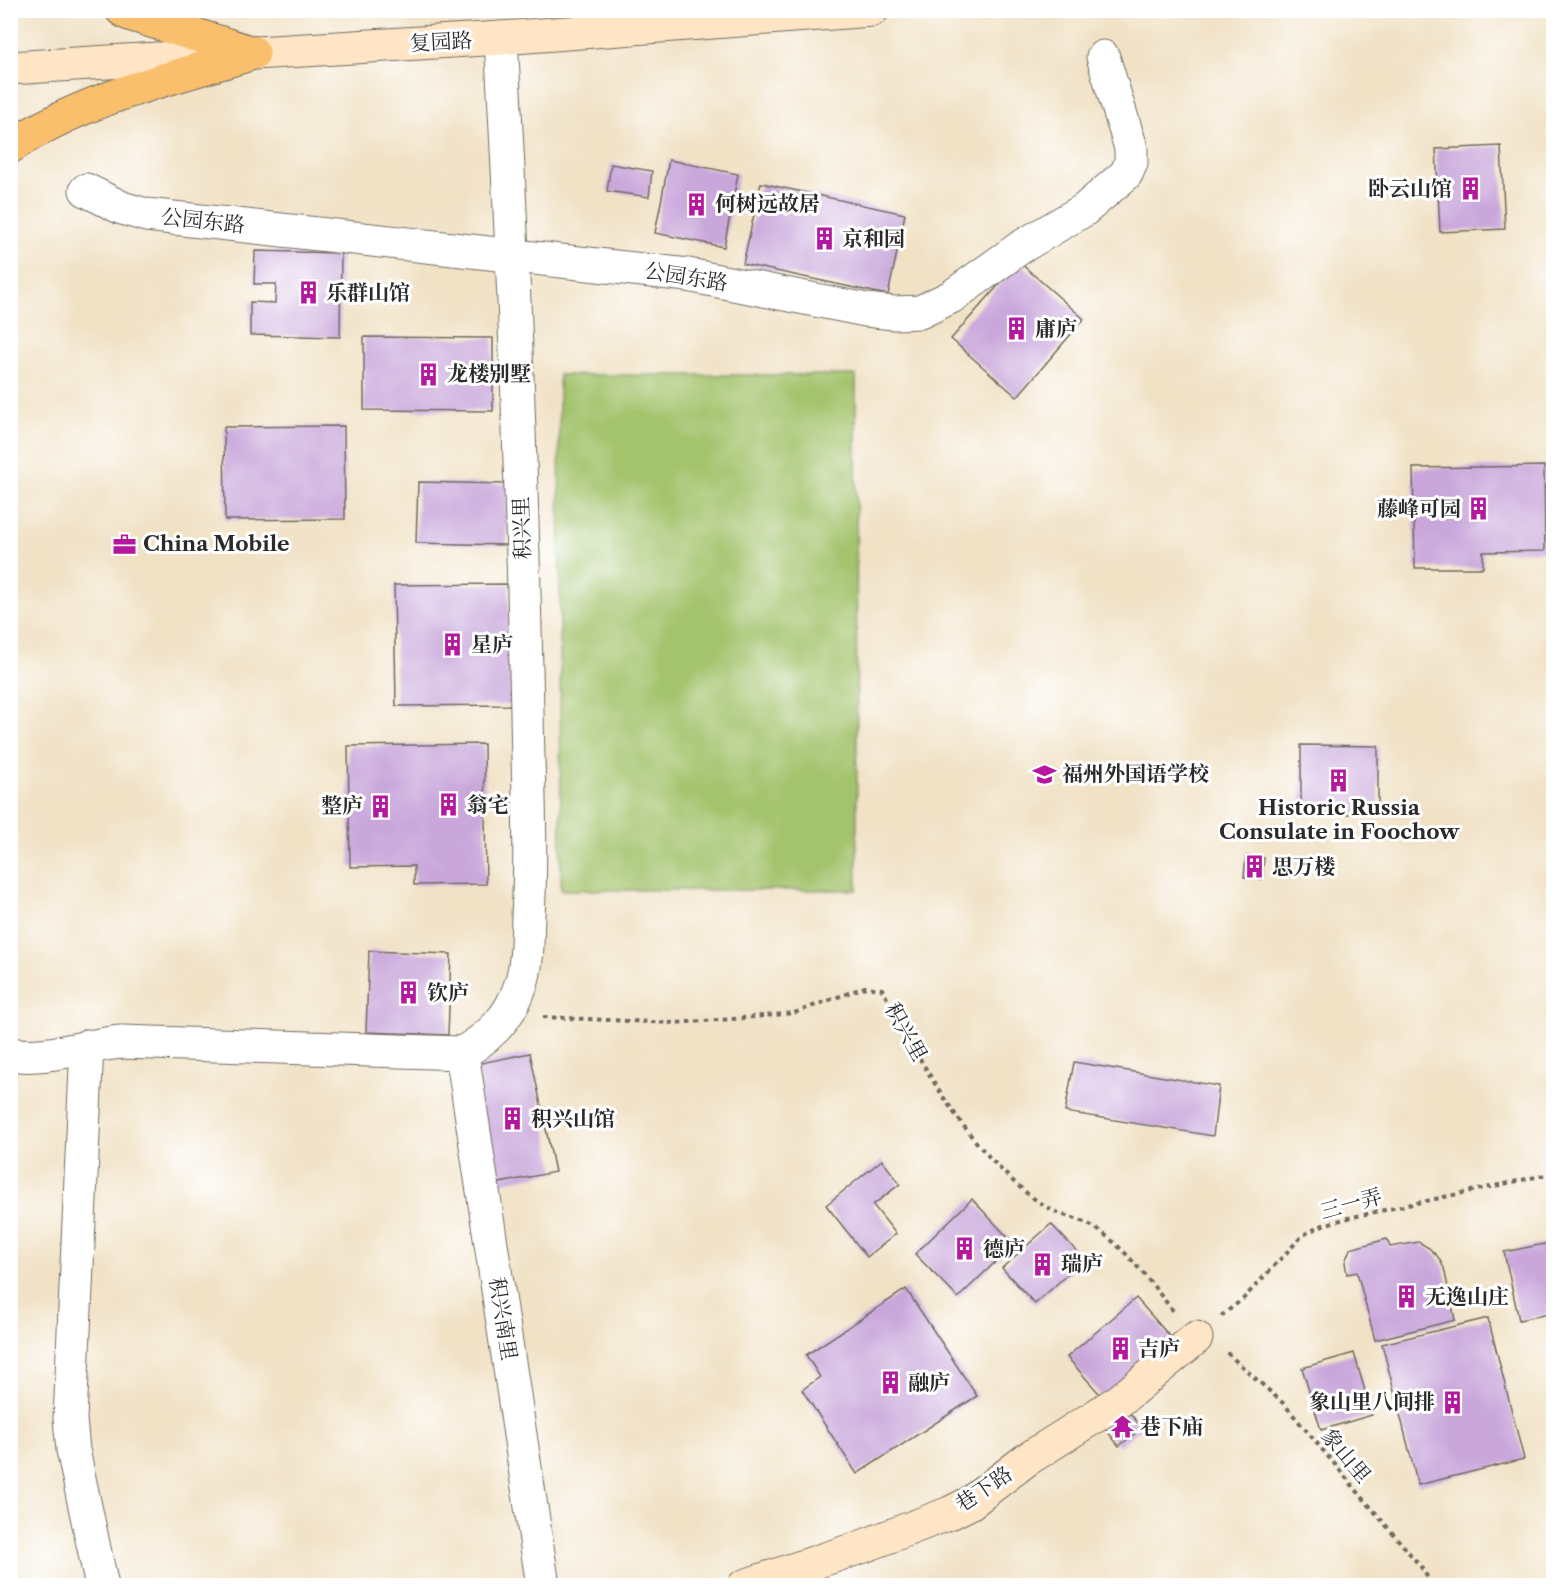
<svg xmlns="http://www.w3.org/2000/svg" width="1564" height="1596" viewBox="0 0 1564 1596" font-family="'Libre Caslon Text','Noto Serif SC',serif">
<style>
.green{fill:#a3c36c;stroke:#67774c;stroke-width:1.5}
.building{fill:#c9a7db}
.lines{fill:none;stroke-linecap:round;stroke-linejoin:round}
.street-casing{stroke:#706b61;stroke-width:35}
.secondary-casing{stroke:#706b61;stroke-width:35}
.primary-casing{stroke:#706b61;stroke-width:35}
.path{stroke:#706b61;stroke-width:4;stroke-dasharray:4.5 4.5;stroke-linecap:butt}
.street{stroke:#fff;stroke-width:33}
.secondary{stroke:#fde5c5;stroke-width:33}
.primary{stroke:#f9bf6d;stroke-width:33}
.labels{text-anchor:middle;stroke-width:6;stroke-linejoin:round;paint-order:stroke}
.street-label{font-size:21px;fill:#2b2b2b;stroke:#fff}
.poi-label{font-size:21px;font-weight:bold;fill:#2b2b2b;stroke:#fff;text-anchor:start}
</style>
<rect width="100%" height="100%" fill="#fff"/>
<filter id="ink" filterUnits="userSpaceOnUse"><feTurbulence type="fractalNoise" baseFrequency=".0167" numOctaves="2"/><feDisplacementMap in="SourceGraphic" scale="12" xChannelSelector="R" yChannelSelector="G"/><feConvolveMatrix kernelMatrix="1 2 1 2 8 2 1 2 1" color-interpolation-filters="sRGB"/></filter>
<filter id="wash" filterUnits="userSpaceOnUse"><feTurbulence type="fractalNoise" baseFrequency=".008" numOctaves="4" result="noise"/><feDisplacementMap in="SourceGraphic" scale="24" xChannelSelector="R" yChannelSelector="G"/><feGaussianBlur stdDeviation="1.35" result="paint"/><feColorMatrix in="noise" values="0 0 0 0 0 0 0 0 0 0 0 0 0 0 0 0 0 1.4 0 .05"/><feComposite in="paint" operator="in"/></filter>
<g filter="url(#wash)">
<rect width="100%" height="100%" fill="#f1e2c6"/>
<polygon class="green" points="559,375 856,375 857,890 561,890"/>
<g id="blocks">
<g class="building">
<polygon points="1501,146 1505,229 1440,232 1436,149"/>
<polygon points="669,160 738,174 724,247 655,233"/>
<polygon points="611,164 652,171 649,197 607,191"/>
<polygon points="761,183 905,214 888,295 743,264"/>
<polygon points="255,251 341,253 340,337 250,335 250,302 275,303 276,284 254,284"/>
<polygon points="1019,262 1084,319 1017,397 951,339"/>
<polygon points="364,337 493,338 493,411 364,410"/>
<polygon points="344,426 345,519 225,520 224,427"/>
<polygon points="1544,466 1545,551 1483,552 1483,568 1415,568 1413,468"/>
<polygon points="418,482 508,484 507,545 416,543"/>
<polygon points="509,584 511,705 396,706 394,585"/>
<polygon points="484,744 486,884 414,885 414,866 350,867 348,746"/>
<polygon points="1301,745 1378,746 1378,814 1301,814"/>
<polygon points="1246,856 1264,858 1262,879 1244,877"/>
<polygon points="369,951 451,954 448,1035 366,1032"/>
<polygon points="530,1053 555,1172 495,1184 471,1065"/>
<polygon points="1074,1062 1219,1086 1213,1136 1065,1112"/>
<polygon points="882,1160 900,1184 873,1205 896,1234 867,1257 826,1205"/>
<polygon points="972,1199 1014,1244 958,1298 915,1254"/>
<polygon points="1051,1224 1084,1259 1035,1304 1002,1268"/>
<polygon points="1387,1239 1390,1247 1419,1242 1429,1248 1438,1257 1444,1268 1455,1320 1375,1340 1357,1272 1347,1274 1345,1262 1350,1249"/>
<polygon points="1554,1242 1554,1313 1519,1320 1504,1252"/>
<polygon points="906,1289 977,1396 857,1474 802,1390 820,1377 806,1355"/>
<polygon points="1136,1298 1173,1340 1105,1400 1067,1357"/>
<polygon points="1488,1318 1524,1459 1418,1485 1382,1344"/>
<polygon points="1354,1353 1372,1415 1321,1430 1302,1368"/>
<polygon points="1125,1407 1142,1428 1119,1446 1103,1426"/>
</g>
</g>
</g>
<g filter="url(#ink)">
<use href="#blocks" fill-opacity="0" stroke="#706b61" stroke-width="1.5"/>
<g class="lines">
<defs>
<g id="street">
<polyline points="86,190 122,208 146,215 688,275 866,310 894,313 920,312 951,297 1021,247 1084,210 1126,174 1131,163 1131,148 1103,57"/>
<polyline points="87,1046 70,1419 73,1450 102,1586"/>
<path d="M 462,1053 C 491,1037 511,1016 521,984 C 528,962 527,939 528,916 C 532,849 528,780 527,712 C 522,487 514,263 501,38"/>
<polyline points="462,1053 543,1586"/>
<path d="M 10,1054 C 47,1060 85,1045 122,1042 L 462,1053"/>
</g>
<g id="secondary">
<polyline points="10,68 501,38 872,10"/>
<polyline points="744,1586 864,1546 950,1513 970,1503 1026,1460 1119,1401 1196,1338"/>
</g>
<g id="primary">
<polyline points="122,10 129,14 253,53"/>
<path d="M 10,147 C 83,98 171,79 253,53"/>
</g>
</defs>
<use href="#street" class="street-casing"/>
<use href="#secondary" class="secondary-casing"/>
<use href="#primary" class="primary-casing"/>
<g class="path">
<path d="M 543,1017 L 673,1023 L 733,1019 L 794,1013 L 865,987 L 882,989 C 920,1061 959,1135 1022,1189 C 1032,1198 1044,1206 1056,1212 C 1067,1217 1079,1219 1090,1225 C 1125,1245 1150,1283 1175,1313"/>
<polyline points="1221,1316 1243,1299 1303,1235 1323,1225 1348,1218 1554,1173"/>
<polyline points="1227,1353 1284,1404 1421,1567 1433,1586"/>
</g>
<use href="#street" class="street"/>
<use href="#secondary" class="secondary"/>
<use href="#primary" class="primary"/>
</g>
</g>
<defs>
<symbol id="building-bare" viewBox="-9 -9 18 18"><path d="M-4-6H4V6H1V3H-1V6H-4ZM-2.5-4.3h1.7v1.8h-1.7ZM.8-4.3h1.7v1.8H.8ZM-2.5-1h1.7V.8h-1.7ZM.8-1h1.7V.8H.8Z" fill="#b5179e" stroke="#fff" stroke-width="2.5" paint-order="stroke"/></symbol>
<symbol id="office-bare" viewBox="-9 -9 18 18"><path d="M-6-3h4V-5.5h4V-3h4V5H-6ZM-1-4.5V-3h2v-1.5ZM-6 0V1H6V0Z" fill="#b5179e" stroke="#fff" stroke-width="2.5" paint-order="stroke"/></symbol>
<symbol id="school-bare" viewBox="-9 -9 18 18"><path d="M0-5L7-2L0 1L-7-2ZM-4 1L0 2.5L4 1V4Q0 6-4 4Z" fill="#b5179e" stroke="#fff" stroke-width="2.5" paint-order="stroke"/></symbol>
<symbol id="temple-bare" viewBox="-9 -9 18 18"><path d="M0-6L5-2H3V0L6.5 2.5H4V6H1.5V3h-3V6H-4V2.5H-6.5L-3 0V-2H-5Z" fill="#b5179e" stroke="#fff" stroke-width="2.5" paint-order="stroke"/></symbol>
</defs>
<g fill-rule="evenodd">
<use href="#building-bare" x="1454" y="172" width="33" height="33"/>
<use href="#building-bare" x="680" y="188" width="33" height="33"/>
<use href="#building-bare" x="808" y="222" width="33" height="33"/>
<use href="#building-bare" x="292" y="276" width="33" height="33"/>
<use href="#building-bare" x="1000" y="312" width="33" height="33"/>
<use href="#building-bare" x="412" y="358" width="33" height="33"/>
<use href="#building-bare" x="1462" y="492" width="33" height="33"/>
<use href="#office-bare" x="108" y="528" width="33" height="33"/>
<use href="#building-bare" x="436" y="628" width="33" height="33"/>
<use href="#school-bare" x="1028" y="758" width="33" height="33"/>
<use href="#building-bare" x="1322" y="764" width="33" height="33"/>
<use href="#building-bare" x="432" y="788" width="33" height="33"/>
<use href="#building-bare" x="364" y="790" width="33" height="33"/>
<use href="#building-bare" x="1238" y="850" width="33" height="33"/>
<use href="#building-bare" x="392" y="976" width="33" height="33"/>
<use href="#building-bare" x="496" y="1102" width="33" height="33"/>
<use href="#building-bare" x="948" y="1232" width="33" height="33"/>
<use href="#building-bare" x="1026" y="1248" width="33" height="33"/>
<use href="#building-bare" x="1390" y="1280" width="33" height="33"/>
<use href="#building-bare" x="1104" y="1332" width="33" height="33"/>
<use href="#building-bare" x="874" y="1366" width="33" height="33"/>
<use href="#building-bare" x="1436" y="1386" width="33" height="33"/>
<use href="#temple-bare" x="1106" y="1410" width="33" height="33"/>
</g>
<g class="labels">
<g class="street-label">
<text transform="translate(441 42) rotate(-3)" y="7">复园路</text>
<text transform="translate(203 221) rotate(6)" y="7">公园东路</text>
<text transform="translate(686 277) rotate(9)" y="7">公园东路</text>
<text transform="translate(522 528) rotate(-92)" y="7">积兴里</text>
<text transform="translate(906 1032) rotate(61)" y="7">积兴里</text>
<text transform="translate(1351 1204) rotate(-15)" y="7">三一弄</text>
<text transform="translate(503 1319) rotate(81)" y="7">积兴南里</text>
<text transform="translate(1346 1456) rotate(50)" y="7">象山里</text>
<text transform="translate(984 1489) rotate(-34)" y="7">巷下路</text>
</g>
<g class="poi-label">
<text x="1452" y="196" text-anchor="end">卧云山馆</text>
<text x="715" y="211">何树远故居</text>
<text x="842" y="246">京和园</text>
<text x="326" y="300">乐群山馆</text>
<text x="1035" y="336">庸庐</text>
<text x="447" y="381">龙楼别墅</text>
<text x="1461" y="516" text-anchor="end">藤峰可园</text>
<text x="143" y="551">China Mobile</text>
<text x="471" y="652">星庐</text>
<text x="1062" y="781">福州外国语学校</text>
<text x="467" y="812">翁宅</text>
<text x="363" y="813" text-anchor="end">整庐</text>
<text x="1339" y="815" text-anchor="middle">Historic Russia<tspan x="1339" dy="24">Consulate in Foochow</tspan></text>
<text x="1272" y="874">思万楼</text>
<text x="427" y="1000">钦庐</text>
<text x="531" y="1126">积兴山馆</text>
<text x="983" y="1256">德庐</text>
<text x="1061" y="1271">瑞庐</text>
<text x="1425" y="1304">无逸山庄</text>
<text x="1138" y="1356">吉庐</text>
<text x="908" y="1390">融庐</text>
<text x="1435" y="1409" text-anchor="end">象山里八间排</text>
<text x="1140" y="1434">巷下庙</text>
</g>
</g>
<rect width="1564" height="1596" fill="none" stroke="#fff" stroke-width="36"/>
</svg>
